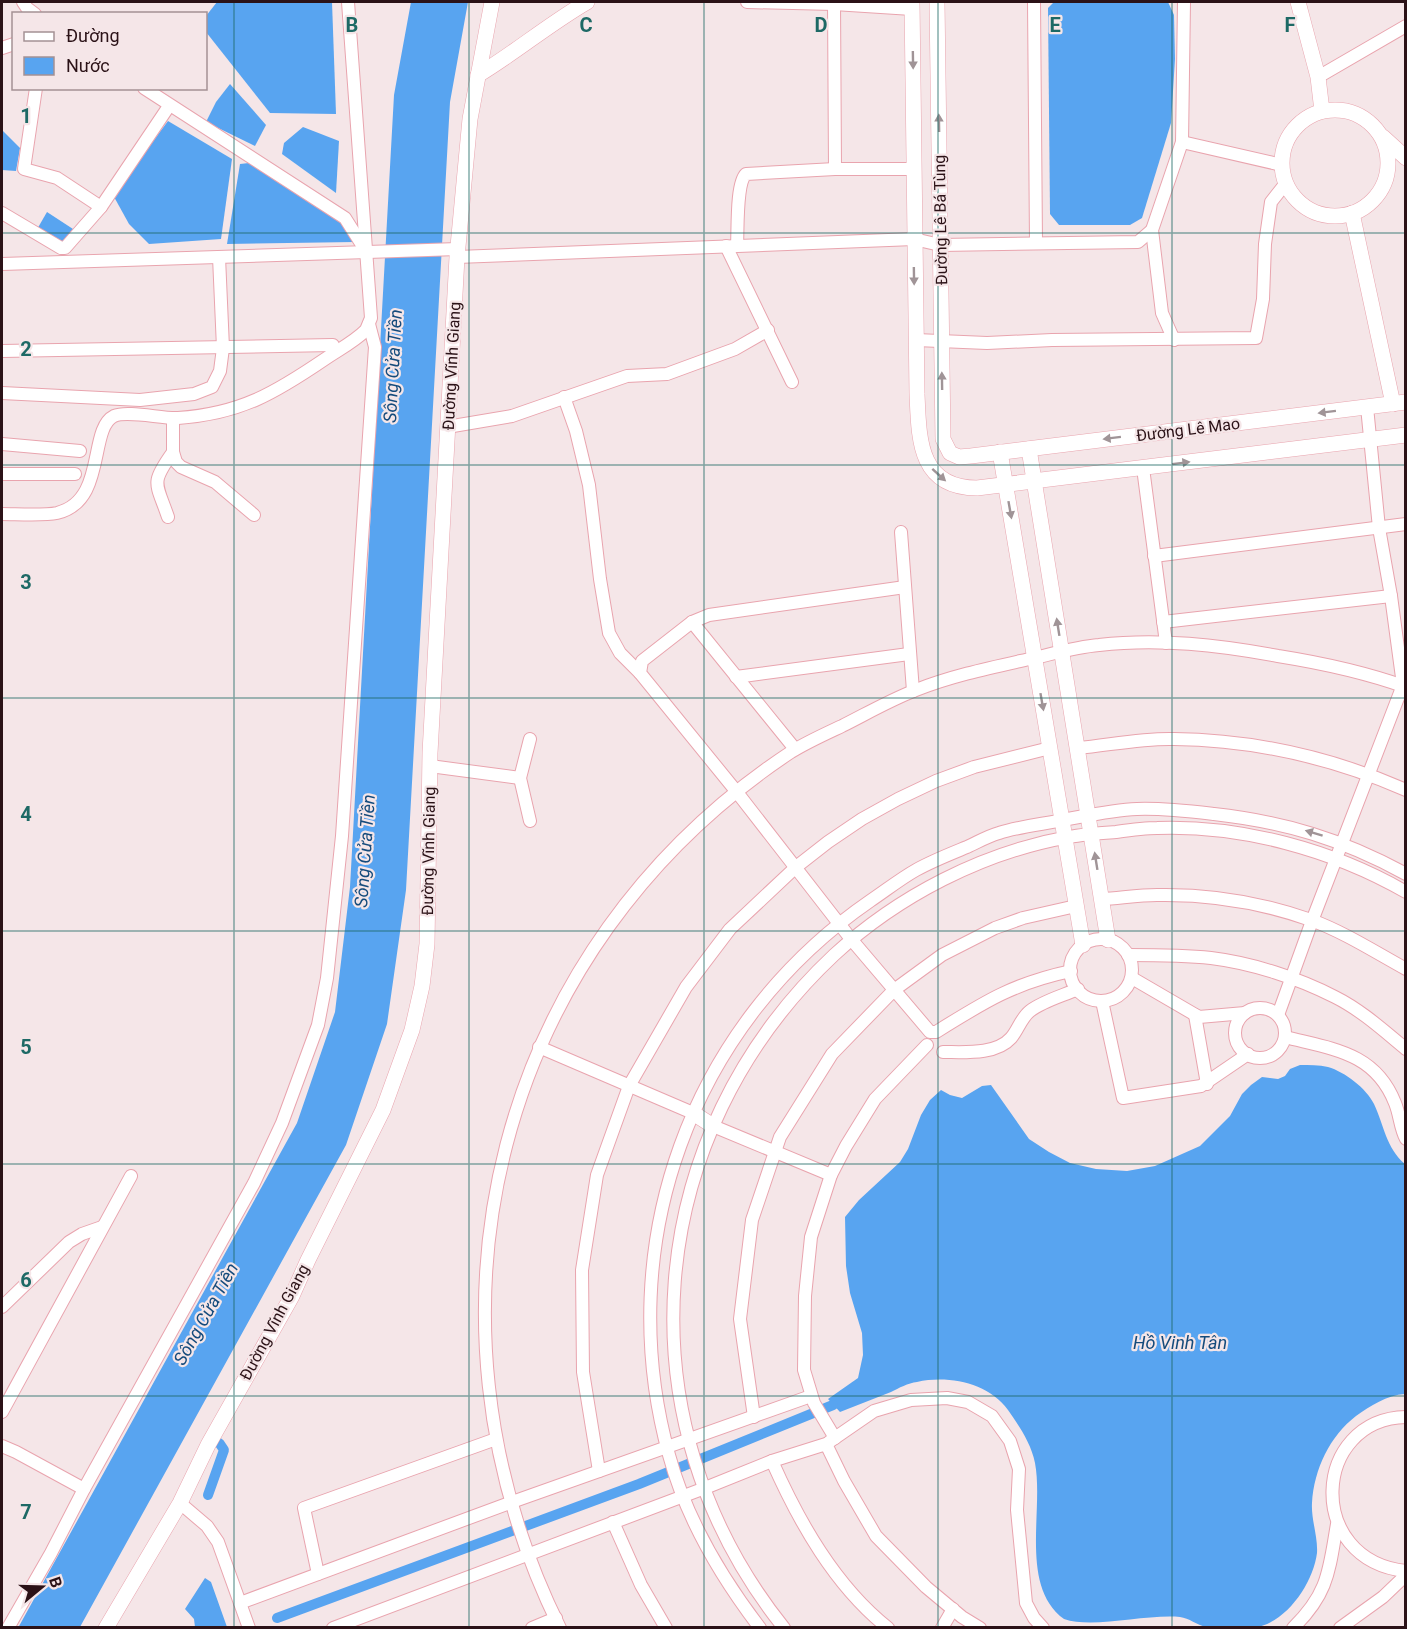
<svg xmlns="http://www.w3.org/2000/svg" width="1407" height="1629" viewBox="0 0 1407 1629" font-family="Roboto,sans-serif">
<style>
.water{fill:#58a4f0}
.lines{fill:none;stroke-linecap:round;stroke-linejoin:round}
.canal{stroke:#58a4f0;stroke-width:10}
.minor-casing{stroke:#e9a4ae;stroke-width:14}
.tertiary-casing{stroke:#e9a4ae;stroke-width:16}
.minor{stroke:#fff;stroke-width:12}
.tertiary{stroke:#fff;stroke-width:15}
.oneway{fill:#a09497}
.grid{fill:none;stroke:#1d6965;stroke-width:1.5;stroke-opacity:0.55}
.labels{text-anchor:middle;stroke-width:4.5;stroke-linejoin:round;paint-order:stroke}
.street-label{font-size:16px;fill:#2b1217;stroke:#f5e6e8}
.water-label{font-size:18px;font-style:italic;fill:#154b7c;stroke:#f5e6e8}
.grid-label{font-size:20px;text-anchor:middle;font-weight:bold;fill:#1d6965;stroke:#f5e6e8;stroke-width:4.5;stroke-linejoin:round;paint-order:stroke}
</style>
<rect width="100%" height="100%" fill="#f5e6e8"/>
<g class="water">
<polygon points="217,2 332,2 336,114 270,113 206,32 206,16"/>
<polygon points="411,2 468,2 450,102 406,890 387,1024 346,1145 80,1627 18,1628 297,1123 335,1012 350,887 394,95"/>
<polygon points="1054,2 1168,2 1174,15 1175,59 1171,123 1142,218 1130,225 1059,225 1050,214 1048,8"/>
<polygon points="230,84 266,125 255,146 206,122 216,102"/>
<polygon points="168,121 232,159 221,239 149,244 129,224 113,195"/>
<polygon points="303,127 339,141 336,193 282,154 284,143"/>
<polygon points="2,130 20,148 16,171 2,170"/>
<polygon points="249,163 314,200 343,221 355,242 227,244 240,164"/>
<polygon points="47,212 73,229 70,239 62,243 36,231"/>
<path d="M 1300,1065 C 1309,1065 1319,1065 1328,1067 C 1345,1072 1366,1088 1374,1104 C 1384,1125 1386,1148 1405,1164 L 1405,1394 C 1387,1395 1370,1406 1356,1416 C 1330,1436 1314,1469 1312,1503 C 1311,1519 1318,1537 1317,1553 C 1313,1584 1285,1625 1252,1628 C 1238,1628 1219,1629 1206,1627 C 1197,1625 1189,1618 1180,1617 C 1145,1614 1093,1629 1064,1619 C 1019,1586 1044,1510 1035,1463 C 1031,1443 1019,1426 1008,1410 C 988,1383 949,1375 917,1382 C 908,1383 899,1388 891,1392 C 874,1399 857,1405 840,1412 L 828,1399 L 858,1378 L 863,1355 L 862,1333 L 850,1293 L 846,1266 L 845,1217 L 859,1200 L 900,1162 L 908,1149 L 921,1115 L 930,1100 L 941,1090 L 950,1095 L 962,1098 L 982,1086 L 991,1085 L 1029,1139 L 1049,1152 L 1070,1163 L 1096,1169 L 1127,1171 L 1155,1166 L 1200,1146 L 1230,1116 L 1242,1094 L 1251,1085 L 1262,1077 L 1278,1079 L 1285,1076 L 1290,1069 Z"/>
<polygon points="205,1578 211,1582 227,1627 195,1627 194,1619 185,1609"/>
</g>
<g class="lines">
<g class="canal">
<polyline points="208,1495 224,1450 220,1444 215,1440"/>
<polyline points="277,1618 639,1484 833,1405"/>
</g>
<defs>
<g id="minor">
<polyline points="23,2 27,8 35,14"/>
<polyline points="747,2 834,4 912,9"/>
<polyline points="834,2 835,169"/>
<polyline points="1034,2 1036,243"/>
<polyline points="2,48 14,44"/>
<polyline points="1318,77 1406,26"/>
<polyline points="36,88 24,169 57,178 101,207"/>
<polyline points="144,88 345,218 364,248"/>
<polyline points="1182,142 1282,165"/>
<polyline points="2,213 61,248 65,248 101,207 169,106"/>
<path d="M 737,245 C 738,230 736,183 746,174 L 835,169 L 913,169"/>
<polyline points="726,246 792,382"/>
<polyline points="457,257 914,239 940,245 1138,242 1152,230"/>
<polyline points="2,264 458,249"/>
<polyline points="916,340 987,343 1052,340 1256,338 1263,299 1265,244 1271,202 1286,183"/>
<polyline points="1174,340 1162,313 1152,230 1182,142 1184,2"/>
<polyline points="2,351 333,345"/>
<polyline points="2,393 140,400 194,394 212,387 220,371 223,348 219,257"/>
<polyline points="564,397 576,431 589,485 600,579 609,633 620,653 640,673"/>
<polyline points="173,418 173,452 176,462 181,467 215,482 254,515"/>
<polyline points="447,427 512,416 627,376 667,374 735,349 768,330"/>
<polyline points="2,444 80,451"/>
<polyline points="1143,468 1166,643"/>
<polyline points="2,474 75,474"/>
<path d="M 2,514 C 16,514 43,516 57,513 C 107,501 88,429 114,416 C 128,410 162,419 178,418 C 240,414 275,393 325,359 C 338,350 354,342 366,330 L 371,318 L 348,2"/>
<path d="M 168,517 C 156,482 150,484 173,452"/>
<polyline points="901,532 913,691"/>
<polyline points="1154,556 1406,524"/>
<path d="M 905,587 L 709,615 L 692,622 L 642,661 L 640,673 L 736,791 L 851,939 L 930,1032 L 936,1032 C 984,1002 1014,983 1071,971"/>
<polyline points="692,622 795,749"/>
<polyline points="1163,622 1391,596"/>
<polyline points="736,677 909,654"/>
<polyline points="530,739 520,778 530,821"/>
<path d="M 1078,748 C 1110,745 1142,738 1174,739 C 1254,740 1333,758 1406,790"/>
<polyline points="430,766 520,778"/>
<path d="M 1102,899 C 1120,898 1139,895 1157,895 C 1209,894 1263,903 1311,920 C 1344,932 1375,952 1406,969"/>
<circle cx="1101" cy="970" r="31"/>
<path d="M 1128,955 C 1156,955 1184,955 1211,958 C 1252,963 1298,978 1335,997 C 1361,1010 1383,1030 1406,1049"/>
<polyline points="1132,978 1199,1017 1245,1013"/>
<polyline points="1102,1001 1123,1098 1201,1086 1248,1054"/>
<circle cx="1260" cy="1033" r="25"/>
<polyline points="1195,1015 1207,1084"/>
<polyline points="1278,1015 1312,921 1403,685 1391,596 1379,528 1367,407"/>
<path d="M 1285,1037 C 1332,1049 1375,1052 1395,1103 C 1400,1115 1400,1128 1406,1139"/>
<polyline points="539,1047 693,1113"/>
<path d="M 943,1052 C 964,1052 996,1055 1011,1038 C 1018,1030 1021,1018 1030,1011 C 1043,1001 1062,996 1078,989"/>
<polyline points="713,1126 831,1175"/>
<polyline points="2,1307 69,1242 82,1234 102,1227"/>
<polyline points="2,1412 131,1176"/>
<polyline points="754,1417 740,1319 752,1220 780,1137 832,1054 894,990 942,955 995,928 1023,918 1076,906"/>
<path d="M 1406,1417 C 1312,1419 1304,1560 1406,1571"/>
<polyline points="835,1438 814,1403 804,1370 805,1296 811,1237 831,1175 846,1146 875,1099 927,1045"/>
<polyline points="829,1442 874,1411 911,1400 947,1398 968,1402 992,1416 1010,1441 1019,1469 1017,1510 1026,1603 1034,1618 1043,1628"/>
<polyline points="2,1446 16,1452 84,1489"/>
<path d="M 772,1461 C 799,1522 835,1586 888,1628"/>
<polyline points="599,1471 583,1372 582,1270 597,1175 629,1086 686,987 730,929 796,867 828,842 862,819 898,799 936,781 974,767 1050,748"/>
<polyline points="180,1503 207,1526 218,1542 249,1628"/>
<polyline points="613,1522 641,1585 666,1628"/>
<polyline points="318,1574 304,1508 496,1439"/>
<polyline points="240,1603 512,1502 811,1396"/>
<polyline points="8,1628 51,1553 84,1489 254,1183 282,1123 318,1025 327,978 342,836 375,347 369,324"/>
<polyline points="333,1628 705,1488 772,1461 826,1444 844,1481 876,1536 926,1587 962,1617 980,1628"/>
<polyline points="532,1628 556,1618"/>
<path d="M 560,1628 C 404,1313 496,947 791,752 C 807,742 825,734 842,726 C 866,714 890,700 916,690 C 954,675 994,667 1034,658 C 1056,653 1076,647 1099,645 C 1159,638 1219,645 1278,656 C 1322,663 1364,672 1406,687"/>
<path d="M 760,1628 C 721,1577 686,1518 669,1455 C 611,1245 690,1025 870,901 C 885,891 900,879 916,870 C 932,861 950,854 967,847 C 978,842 988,836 999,833 C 1021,826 1045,824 1068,819 C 1090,815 1114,810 1137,809 C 1163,808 1188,811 1214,814 C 1285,822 1342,839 1406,874"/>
<path d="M 784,1628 C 618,1421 642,1135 834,955 C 898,896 983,852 1069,837 C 1084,834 1101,833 1116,832 C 1130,830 1144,828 1157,828 C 1242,825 1333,850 1406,892"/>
<polyline points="942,1628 953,1609"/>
<path d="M 1293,1628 C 1329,1593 1329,1570 1337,1524"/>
<polyline points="1340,1628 1383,1597 1406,1575"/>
</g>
<g id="tertiary">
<path d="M 912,2 L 917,394 C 919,438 918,488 977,488 L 1406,435"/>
<polyline points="937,2 943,439 950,453 959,457 971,456 1406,402"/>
<polyline points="1298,2 1318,77 1322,111"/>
<path d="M 478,75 C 516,52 549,24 587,2"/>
<circle cx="1335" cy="163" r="53"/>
<polyline points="1383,137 1406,158"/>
<polyline points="1352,213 1393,404"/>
<polyline points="1029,449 1108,940"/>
<polyline points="1000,452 1083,945"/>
<polyline points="693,1113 713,1126"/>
<polyline points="106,1628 180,1503 208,1445 292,1296 308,1260 383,1110 412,1030 422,986 427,944 430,753 457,257 470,119 492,2"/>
</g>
</defs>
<use href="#minor" class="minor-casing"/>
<use href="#tertiary" class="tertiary-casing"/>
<use href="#minor" class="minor"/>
<use href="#tertiary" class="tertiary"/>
</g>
<defs><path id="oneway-solid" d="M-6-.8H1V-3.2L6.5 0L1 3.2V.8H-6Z" transform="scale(1.5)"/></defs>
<g class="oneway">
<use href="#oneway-solid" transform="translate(913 60) rotate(89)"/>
<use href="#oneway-solid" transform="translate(939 123) rotate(-91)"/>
<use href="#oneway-solid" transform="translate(914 276) rotate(89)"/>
<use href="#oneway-solid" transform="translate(942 381) rotate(-91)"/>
<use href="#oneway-solid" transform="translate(1327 412) rotate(173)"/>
<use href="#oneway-solid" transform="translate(1112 438) rotate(173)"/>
<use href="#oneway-solid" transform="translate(1181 463) rotate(-7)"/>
<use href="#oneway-solid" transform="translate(939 475) rotate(42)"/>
<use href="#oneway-solid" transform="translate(1010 510) rotate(80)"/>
<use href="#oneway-solid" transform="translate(1058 627) rotate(-99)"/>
<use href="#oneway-solid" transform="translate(1042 702) rotate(80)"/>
<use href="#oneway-solid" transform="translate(1314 833) rotate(-163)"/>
<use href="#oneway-solid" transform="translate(1096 861) rotate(-99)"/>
</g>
<path class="grid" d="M 234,2 L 234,1628M 469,2 L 469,1628M 704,2 L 704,1628M 938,2 L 938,1628M 1172,2 L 1172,1628M 2,233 L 1406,233M 2,465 L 1406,465M 2,698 L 1406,698M 2,931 L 1406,931M 2,1164 L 1406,1164M 2,1396 L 1406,1396"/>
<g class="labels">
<g class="street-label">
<text transform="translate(940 220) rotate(-91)" y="6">Đường Lê Bá Tùng</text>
<text transform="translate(451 366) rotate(-87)" y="6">Đường Vĩnh Giang</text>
<text transform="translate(1188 429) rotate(-7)" y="6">Đường Lê Mao</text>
<text transform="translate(428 851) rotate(-89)" y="6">Đường Vĩnh Giang</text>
<text transform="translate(274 1322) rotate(-62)" y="6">Đường Vĩnh Giang</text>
</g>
<g class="water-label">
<text transform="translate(393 366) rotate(-87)" y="6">Sông Cửa Tiền</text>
<text transform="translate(365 851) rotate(-86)" y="6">Sông Cửa Tiền</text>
<text transform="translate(206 1314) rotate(-61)" y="6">Sông Cửa Tiền</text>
<text x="1180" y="1349">Hồ Vinh Tân</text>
</g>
</g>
<g class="grid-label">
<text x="352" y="32">B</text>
<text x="586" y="32">C</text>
<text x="821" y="32">D</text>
<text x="1055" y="32">E</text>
<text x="1290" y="32">F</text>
<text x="26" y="123">1</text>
<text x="26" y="356">2</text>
<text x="26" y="589">3</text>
<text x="26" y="821">4</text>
<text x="26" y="1054">5</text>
<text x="26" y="1287">6</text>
<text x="26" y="1519">7</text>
</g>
<rect width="1407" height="1629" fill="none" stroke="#2b1217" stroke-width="6"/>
<rect x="12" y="12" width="195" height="78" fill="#f5e6e8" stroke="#a49194" stroke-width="1.5"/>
<rect x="24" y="32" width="30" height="9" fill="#ffffff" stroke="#a49194" stroke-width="1.5"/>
<text x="66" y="42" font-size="18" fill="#2b1217">Đường</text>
<rect x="24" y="57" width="30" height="18" fill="#58a4f0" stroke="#a49194" stroke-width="1.5"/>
<text x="66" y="72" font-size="18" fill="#2b1217">Nước</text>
<g transform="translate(42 1587) rotate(71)" stroke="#f5e6e8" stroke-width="4.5" paint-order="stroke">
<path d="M0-4.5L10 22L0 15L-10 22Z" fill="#2b1217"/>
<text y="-9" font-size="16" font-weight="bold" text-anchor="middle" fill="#2b1217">B</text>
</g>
</svg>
